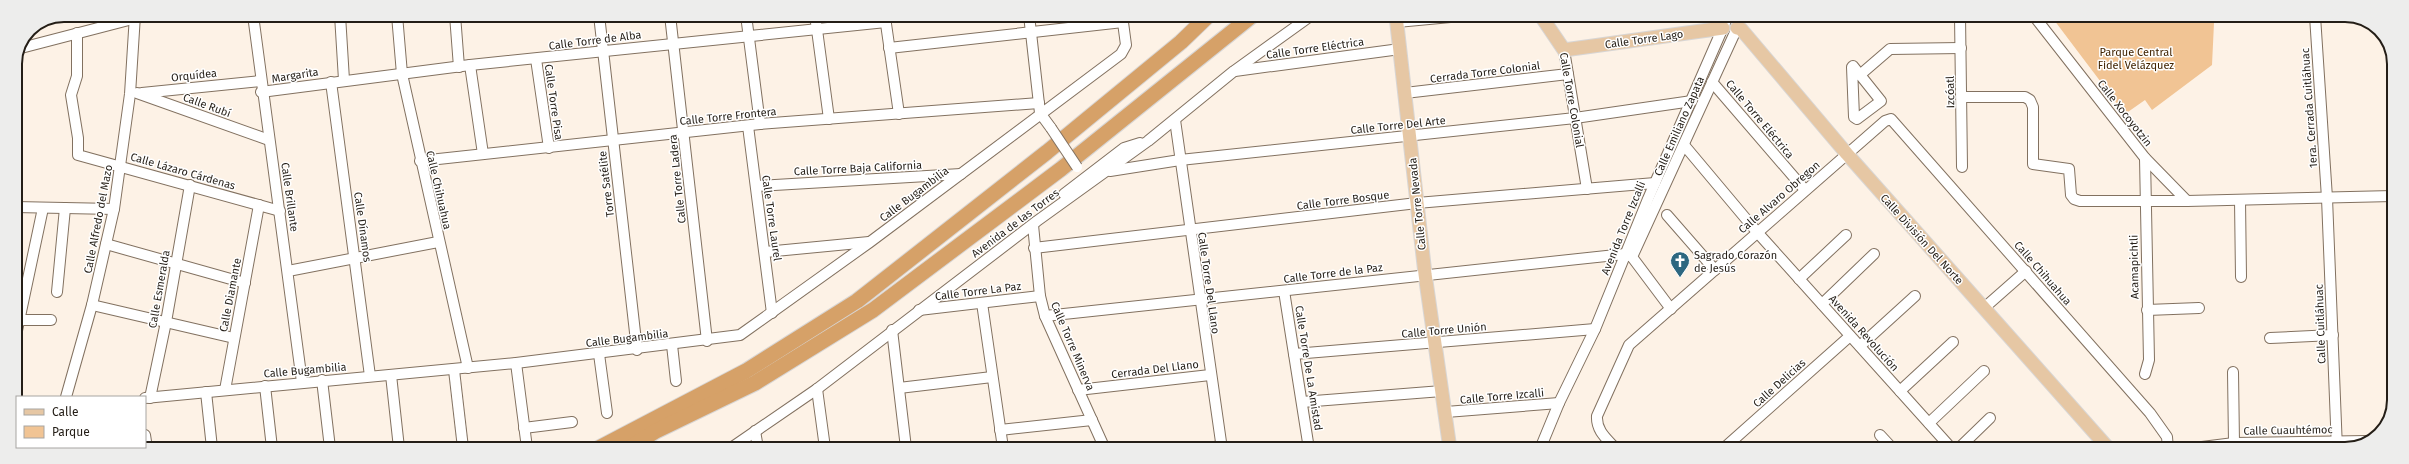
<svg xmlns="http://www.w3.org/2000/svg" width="2409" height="464" viewBox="0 0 2409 464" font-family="'Fira Sans',sans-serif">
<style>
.green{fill:#f1c494}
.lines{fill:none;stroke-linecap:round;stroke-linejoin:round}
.minor-casing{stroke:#827160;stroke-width:12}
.major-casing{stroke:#d8d6d5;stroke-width:15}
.highway-casing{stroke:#d8d6d5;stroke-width:17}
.minor{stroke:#fff;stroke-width:10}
.major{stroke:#e6c7a4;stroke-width:13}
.highway{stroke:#d6a168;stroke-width:15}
.minor-bridge-casing{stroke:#827160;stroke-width:12;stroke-linecap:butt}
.minor-bridge{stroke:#fff;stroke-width:10}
.labels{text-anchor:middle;stroke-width:3;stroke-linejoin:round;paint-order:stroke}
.street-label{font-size:11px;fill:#241e17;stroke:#fff}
.park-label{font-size:11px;fill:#412300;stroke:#fff}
.poi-label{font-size:11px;fill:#241e17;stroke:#fff;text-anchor:start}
.rim{fill:none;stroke:#241e17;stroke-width:2}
</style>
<rect width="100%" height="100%" fill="#fdf2e6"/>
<polygon class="green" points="2051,16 2223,16 2223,21 2214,23 2212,65 2152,110 2145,100 2125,114"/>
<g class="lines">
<defs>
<g id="minor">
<polyline points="253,15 302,382"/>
<polyline points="340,15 344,80"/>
<polyline points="397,15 402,74 468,368"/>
<polyline points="455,15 459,67"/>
<polyline points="599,15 637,350"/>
<polyline points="670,15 707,341"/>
<polyline points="746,15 760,124"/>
<polyline points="815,15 829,119"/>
<polyline points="1029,15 1040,113 1051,128"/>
<polyline points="1960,16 1962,167"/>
<polyline points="2034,16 2145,158 2187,201"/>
<polyline points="2315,16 2327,198 2337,449"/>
<polyline points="885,17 899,114"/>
<polyline points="1397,22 1461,16"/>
<polyline points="77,33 77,76 71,95 78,138 78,155 280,211"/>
<polyline points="21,48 148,15"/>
<polyline points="889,48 1123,22"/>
<polyline points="1564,50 1587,189"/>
<polyline points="536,59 549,148"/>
<polyline points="470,65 483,154"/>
<polygon points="1853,66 1881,101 1857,119 1854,117 1852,67"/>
<polyline points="1235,71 1400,49"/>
<polyline points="1861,74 1890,49 1961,48"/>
<polyline points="331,82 370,376"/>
<polyline points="1712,82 1805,190"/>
<polyline points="261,92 470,65 886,22"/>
<polyline points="137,93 269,140"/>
<polyline points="142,93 260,81"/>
<polyline points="1405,93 1568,74"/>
<polyline points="1963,97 2025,97 2030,100 2033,107 2033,164 2069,169 2071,195 2074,199 2080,201 2187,201 2393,196"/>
<polyline points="1175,120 1222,449"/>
<polyline points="748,126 772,313"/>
<polyline points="1684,145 1757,232 1952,449"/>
<polyline points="2145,158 2149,360 2145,374"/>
<polyline points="420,161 760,124 1039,103"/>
<polyline points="1110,171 1180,160 1575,118 1692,101"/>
<polyline points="756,186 961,174"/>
<polyline points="1064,194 1124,148 1140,143"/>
<polyline points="2240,200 2241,277"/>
<polyline points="15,207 114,209"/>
<polyline points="1667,215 1715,270"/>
<polyline points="1033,225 1040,296 1045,316 1105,449"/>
<polyline points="106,244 245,283"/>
<polyline points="1034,248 1417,203 1655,183"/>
<polyline points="765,252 869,242"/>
<polyline points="1632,257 1737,28"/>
<polyline points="288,271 438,242"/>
<polyline points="1799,279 1846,235"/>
<polyline points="1284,291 1309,449"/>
<polyline points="57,292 65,208"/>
<polyline points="982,303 1003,448"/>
<polyline points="1822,304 1874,254"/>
<polyline points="92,305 234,338"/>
<polyline points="1984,308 2026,271"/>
<polyline points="919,310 1040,296"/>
<polyline points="2147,310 2199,308"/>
<path d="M 1045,316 C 1238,296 1431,273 1625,254 L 1632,257 L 1671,309"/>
<polyline points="20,320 51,320"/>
<polyline points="892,330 906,448"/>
<polyline points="2270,338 2333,335"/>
<polyline points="15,340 43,208"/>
<polyline points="672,345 676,381"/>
<polyline points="1860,346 1915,296"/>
<polyline points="599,354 607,413"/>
<polyline points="1294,354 1595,329"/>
<polyline points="516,363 527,448"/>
<polyline points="454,370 463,448"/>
<polyline points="2233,372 2234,443"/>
<polyline points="391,375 399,448"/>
<polyline points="322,380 330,448"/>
<polyline points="265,386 272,448"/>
<polyline points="899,388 992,377"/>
<polyline points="817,389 825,448"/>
<polyline points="225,390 259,205"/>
<polyline points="1078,390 1210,375"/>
<polyline points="1900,391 1953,342"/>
<polyline points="206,392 212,448"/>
<polyline points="66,397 92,305 114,209 130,94 135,15"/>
<polyline points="145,398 516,363 740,335 870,242 1121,54 1126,45 1122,15"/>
<polyline points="150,398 166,322 190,185"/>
<polyline points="15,402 17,403"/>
<polyline points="1302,402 1442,391"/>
<polyline points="1446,412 1559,403"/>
<polyline points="1929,423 1984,371"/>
<polyline points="524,428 572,422"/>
<polyline points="1000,430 1092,420"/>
<polyline points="755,431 758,448"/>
<polyline points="145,435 147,448"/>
<polyline points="1880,435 1893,449"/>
<polyline points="77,447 78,448"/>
<polyline points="61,448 61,447"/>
<polyline points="731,448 817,389 1037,221 1148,141 1234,71 1312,15"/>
<polyline points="1201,449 1221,446"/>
<polyline points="1540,449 1559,403 1595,329 1648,199 1728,16"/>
<path d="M 1616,449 C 1607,439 1596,431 1597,416 L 1629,345 L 1885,121 L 1891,119 L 2150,413 L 2167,437 L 2168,449"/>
<polyline points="1723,449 1850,336"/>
<polyline points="1958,449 1990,418"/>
<polyline points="2186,449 2234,443 2367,441"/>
</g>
<g id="major">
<polyline points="1396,16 1425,274 1450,449"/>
<polyline points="1541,16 1564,50 1723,28"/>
<polyline points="1737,28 1741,29 1847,154 2109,449"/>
</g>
<g id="highway">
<polyline points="599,448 746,371 857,301 1047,152 1181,42 1209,15"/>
<polyline points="629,448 656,431 755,383 873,310 1061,169 1253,15"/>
</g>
</defs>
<use href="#minor" class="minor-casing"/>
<use href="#major" class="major-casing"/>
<use href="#highway" class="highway-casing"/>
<use href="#minor" class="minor"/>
<use href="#major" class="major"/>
<use href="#highway" class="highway"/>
<defs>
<polyline id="minor-bridge" points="1051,128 1077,167"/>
</defs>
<use href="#minor-bridge" class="minor-bridge-casing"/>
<use href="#minor-bridge" class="minor-bridge"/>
</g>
<defs>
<symbol id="church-pin" viewBox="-11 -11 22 30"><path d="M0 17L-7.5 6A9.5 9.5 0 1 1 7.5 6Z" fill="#2d6780" stroke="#fff"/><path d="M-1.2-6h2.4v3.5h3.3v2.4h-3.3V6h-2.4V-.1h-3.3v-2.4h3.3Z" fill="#fff"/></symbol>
</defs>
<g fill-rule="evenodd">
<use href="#church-pin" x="1669" y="250" width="22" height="30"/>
</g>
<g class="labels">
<g class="street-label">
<text transform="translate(1644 39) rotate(-8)" y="4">Calle Torre Lago</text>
<text transform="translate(595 40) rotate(-7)" y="4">Calle Torre de Alba</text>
<text transform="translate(1315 48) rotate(-8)" y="4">Calle Torre Eléctrica</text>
<text transform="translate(1485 72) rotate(-7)" y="4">Cerrada Torre Colonial</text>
<text transform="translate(194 75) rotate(-6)" y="4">Orquídea</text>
<text transform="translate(295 75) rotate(-9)" y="4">Margarita</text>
<text transform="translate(1950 92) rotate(-91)" y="4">Izcóatl</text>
<text transform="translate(1572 100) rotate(80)" y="4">Calle Torre Colonial</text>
<text transform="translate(554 102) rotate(82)" y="4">Calle Torre Pisa</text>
<text transform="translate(207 105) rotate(20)" y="4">Calle Rubí</text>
<text transform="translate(2309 108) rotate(-94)" y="4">1era. Cerrada Cuitláhuac</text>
<text transform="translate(2125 113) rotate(52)" y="4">Calle Xocoyotzin</text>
<text transform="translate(728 116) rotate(-6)" y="4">Calle Torre Frontera</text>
<text transform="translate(1760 119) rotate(50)" y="4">Calle Torre Eléctrica</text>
<text transform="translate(1398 125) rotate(-6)" y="4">Calle Torre Del Arte</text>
<text transform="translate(1679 126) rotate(-66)" y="4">Calle Emiliano Zapata</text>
<text transform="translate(858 168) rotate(-3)" y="4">Calle Torre Baja California</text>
<text transform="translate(183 171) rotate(16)" y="4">Calle Lázaro Cárdenas</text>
<text transform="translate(677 179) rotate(-96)" y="4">Calle Torre Ladera</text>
<text transform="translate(606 184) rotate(-97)" y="4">Torre Satélite</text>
<text transform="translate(439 190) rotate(77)" y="4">Calle Chihuahua</text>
<text transform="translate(914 194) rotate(-37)" y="4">Calle Bugambilia</text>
<text transform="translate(290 197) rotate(82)" y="4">Calle Brillante</text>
<text transform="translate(1779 197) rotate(-41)" y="4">Calle Alvaro Obregon</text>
<text transform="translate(1343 200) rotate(-7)" y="4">Calle Torre Bosque</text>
<text transform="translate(1417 204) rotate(-96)" y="4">Calle Torre Nevada</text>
<text transform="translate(772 218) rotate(82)" y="4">Calle Torre Laurel</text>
<text transform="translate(98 219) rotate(-79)" y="4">Calle Alfredo del Mazo</text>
<text transform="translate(1015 223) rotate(-37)" y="4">Avenida de las Torres</text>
<text transform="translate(363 227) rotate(82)" y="4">Calle Dínamos</text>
<text transform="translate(1623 228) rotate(-68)" y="4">Avenida Torre Izcalli</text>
<text transform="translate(1922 239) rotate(48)" y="4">Calle División Del Norte</text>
<text transform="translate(2134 267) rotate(-91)" y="4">Acamapichtli</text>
<text transform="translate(1333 273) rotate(-7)" y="4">Calle Torre de la Paz</text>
<text transform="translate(2043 273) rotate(49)" y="4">Calle Chihuahua</text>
<text transform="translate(1209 283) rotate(82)" y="4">Calle Torre Del Llano</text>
<text transform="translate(159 289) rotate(-80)" y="4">Calle Esmeralda</text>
<text transform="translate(978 291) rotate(-7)" y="4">Calle Torre La Paz</text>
<text transform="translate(230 295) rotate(-79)" y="4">Calle Diamante</text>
<text transform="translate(2320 324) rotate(-92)" y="4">Calle Cuitláhuac</text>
<text transform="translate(1444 330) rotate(-5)" y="4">Calle Torre Unión</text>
<text transform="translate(1864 333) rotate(48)" y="4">Avenida Revolución</text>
<text transform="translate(627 338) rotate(-7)" y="4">Calle Bugambilia</text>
<text transform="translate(1073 346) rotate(67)" y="4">Calle Torre Minerva</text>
<text transform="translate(1309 368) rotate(81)" y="4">Calle Torre De La Amistad</text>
<text transform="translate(1155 369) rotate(-7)" y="4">Cerrada Del Llano</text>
<text transform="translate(305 370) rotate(-5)" y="4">Calle Bugambilia</text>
<text transform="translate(1779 383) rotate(-42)" y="4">Calle Delicias</text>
<text transform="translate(1502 396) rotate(-5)" y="4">Calle Torre Izcalli</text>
<text transform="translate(2288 430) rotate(-1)" y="4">Calle Cuauhtémoc</text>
</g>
<g class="park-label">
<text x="2136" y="56">Parque Central<tspan x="2136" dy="13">Fidel Velázquez</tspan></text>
</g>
<g class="poi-label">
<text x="1694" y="259">Sagrado Corazón<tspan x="1694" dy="13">de Jesús</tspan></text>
</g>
</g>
<path d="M0 0H2409V464H0ZM64 22H2345A42 42 0 0 1 2387 64V400A42 42 0 0 1 2345 442H64A42 42 0 0 1 22 400V64A42 42 0 0 1 64 22Z" fill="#ededec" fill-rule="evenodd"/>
<path class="rim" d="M64 22H2345A42 42 0 0 1 2387 64V400A42 42 0 0 1 2345 442H64A42 42 0 0 1 22 400V64A42 42 0 0 1 64 22Z"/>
<rect x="16" y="396" width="130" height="52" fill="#ffffff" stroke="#a7a5a2"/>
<rect x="24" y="409" width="20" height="6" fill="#e6c7a4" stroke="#a7a5a2"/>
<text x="52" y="416" font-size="12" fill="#241e17">Calle</text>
<rect x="24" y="426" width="20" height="12" fill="#f1c494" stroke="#a7a5a2"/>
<text x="52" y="436" font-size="12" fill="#241e17">Parque</text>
</svg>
